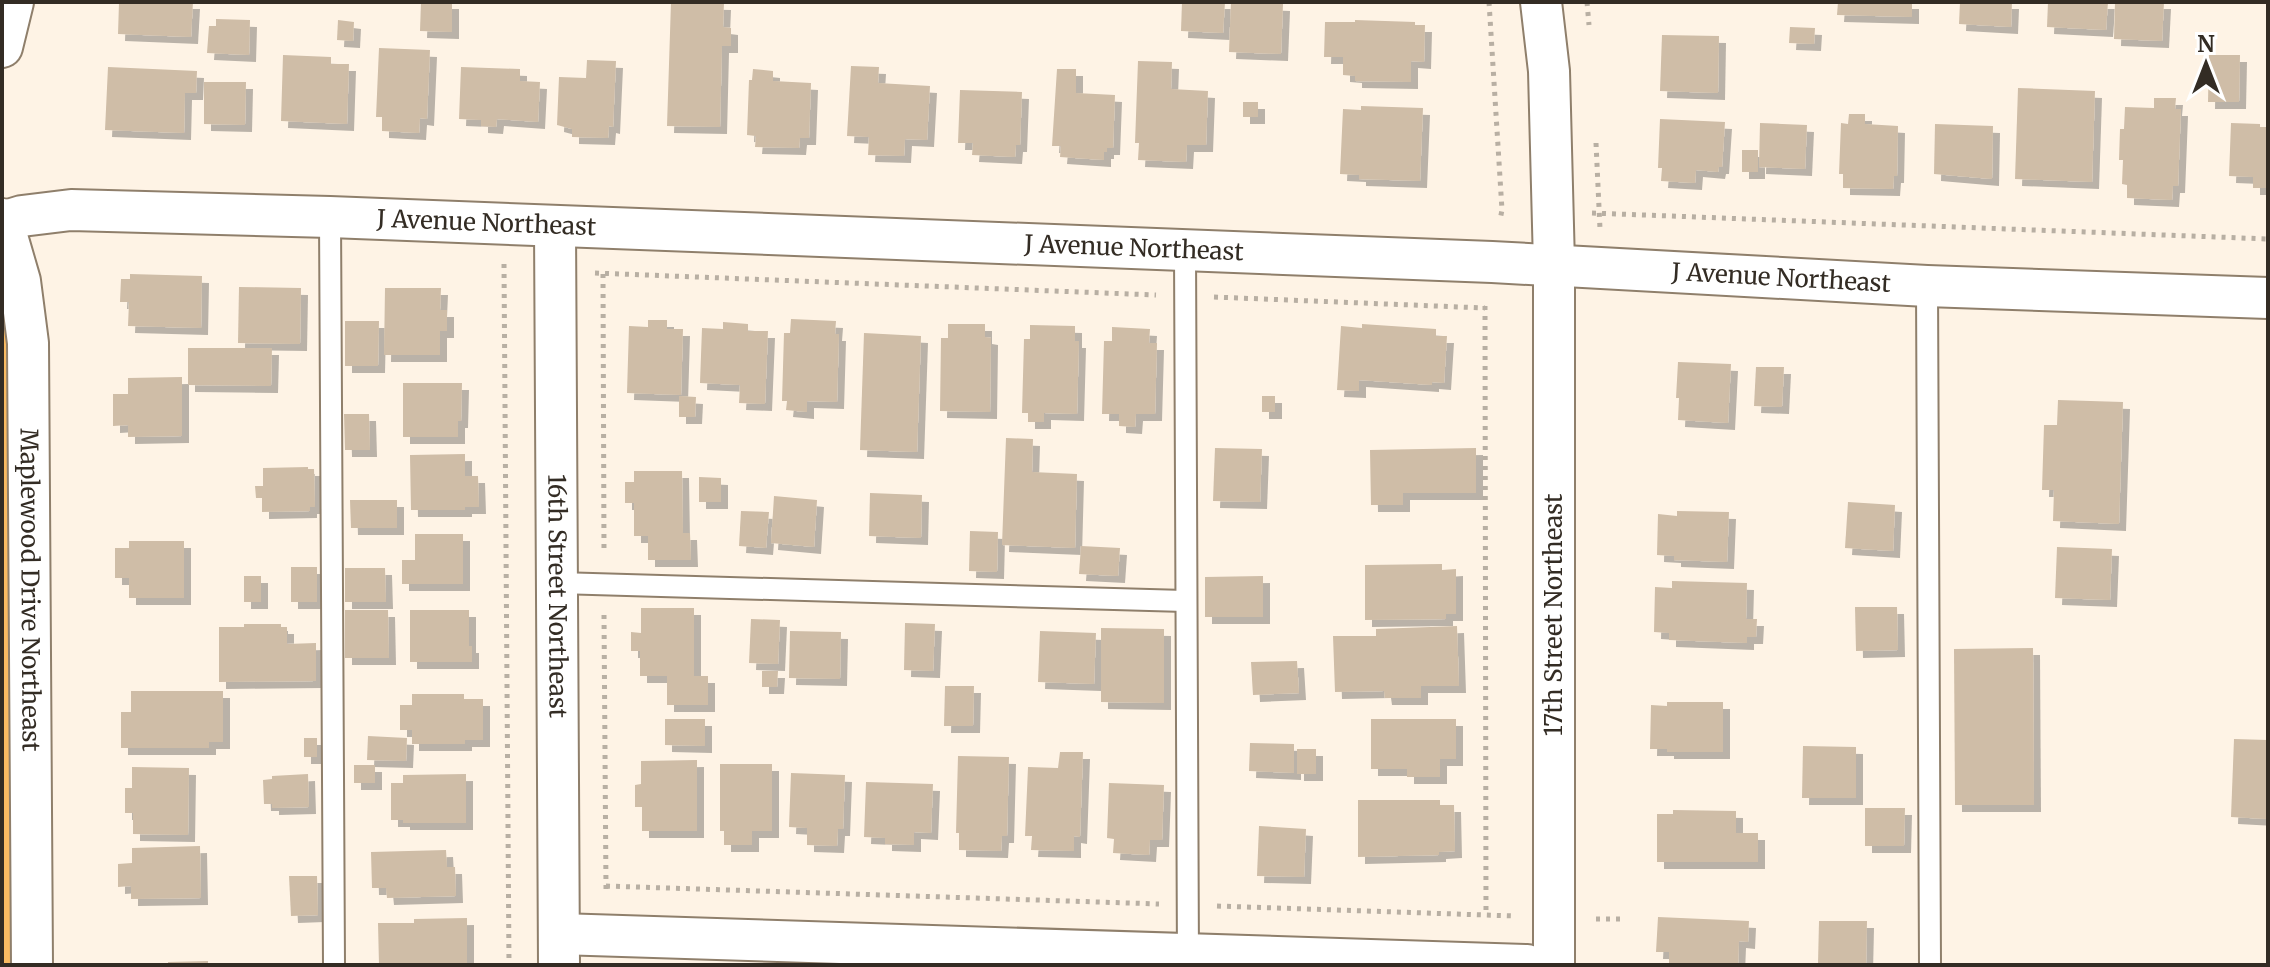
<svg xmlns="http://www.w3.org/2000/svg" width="2270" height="967" viewBox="0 0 2270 967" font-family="Merriweather,serif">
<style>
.green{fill:#fabb62}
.building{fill:#cfbda7;filter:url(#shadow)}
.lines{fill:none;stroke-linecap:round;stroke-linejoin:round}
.service-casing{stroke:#8f7f6b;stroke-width:24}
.minor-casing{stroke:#8f7f6b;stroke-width:44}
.path{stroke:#b8afa3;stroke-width:5;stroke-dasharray:4 6;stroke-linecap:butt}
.service{stroke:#fff;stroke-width:20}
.minor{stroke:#fff;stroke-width:40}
.labels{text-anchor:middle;stroke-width:6;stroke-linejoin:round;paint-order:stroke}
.street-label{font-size:24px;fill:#332c24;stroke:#fff}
</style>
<defs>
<filter id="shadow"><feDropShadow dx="7" dy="7" stdDeviation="0" flood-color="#0004"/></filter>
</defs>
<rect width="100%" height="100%" fill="#fef3e5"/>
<polygon class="green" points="2,316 8,337 11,965 2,965"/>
<g class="building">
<polygon points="119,2 193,2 191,37 118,34"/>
<polygon points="421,2 452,2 452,32 420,31"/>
<polygon points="671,2 724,3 723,27 731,28 731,46 722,46 720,127 667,126"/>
<polygon points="1182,2 1225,2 1223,33 1181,31"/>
<polygon points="1231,2 1283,4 1281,54 1229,52"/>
<polygon points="1838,2 1912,2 1912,17 1837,15"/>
<polygon points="1960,2 2012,2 2011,27 1959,24"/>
<polygon points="2048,2 2108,2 2106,30 2047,27"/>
<polygon points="2115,2 2164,2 2162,41 2114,39"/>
<polygon points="216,19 250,20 249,55 207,53 209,26 216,26"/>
<polygon points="338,20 354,22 353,41 337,40"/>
<polygon points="1355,20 1415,22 1415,25 1425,25 1424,62 1411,61 1411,82 1355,81 1355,76 1343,75 1343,57 1324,57 1325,22 1355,22"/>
<polygon points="1790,27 1815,28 1814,44 1789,43"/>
<polygon points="1662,35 1719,36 1718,93 1660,91"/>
<polygon points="379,48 430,50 427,119 420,118 419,133 382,131 382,117 376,117"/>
<polygon points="283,55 331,57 331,64 349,64 347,124 281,121"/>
<polygon points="2209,55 2240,55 2239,102 2208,102"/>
<polygon points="587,60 616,61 613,127 609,126 608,138 572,137 572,129 557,125 559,77 586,78"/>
<polygon points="1138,61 1172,62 1171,89 1208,91 1206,145 1187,145 1186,162 1138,160 1139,143 1135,143"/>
<polygon points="851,66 879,67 878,83 930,86 927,140 905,139 904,156 868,155 869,137 847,136"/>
<polygon points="108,67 197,71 196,93 185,93 184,133 105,130"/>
<polygon points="461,67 520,69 520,81 540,82 538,122 497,119 496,127 481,126 481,120 459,119"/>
<polygon points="753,69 773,71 773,81 811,83 809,138 800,138 799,148 755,147 756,136 747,135 749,80 752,80"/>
<polygon points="1057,69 1076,69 1076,93 1115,95 1113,148 1107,148 1107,152 1104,152 1104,160 1060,157 1061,146 1052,146"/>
<polygon points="204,82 246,82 245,125 204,124"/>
<polygon points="2018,88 2095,91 2092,182 2015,179"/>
<polygon points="960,90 1022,92 1020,145 1016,145 1015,157 972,155 973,143 958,143"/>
<polygon points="2154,98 2176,98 2175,109 2181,109 2178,186 2173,186 2172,200 2127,198 2127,185 2122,184 2123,160 2119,160 2120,129 2124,129 2125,107 2154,108"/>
<rect x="1243" y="102" width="15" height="15"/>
<polygon points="1361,106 1423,108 1420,181 1359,179 1359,175 1340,174 1343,109 1361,110"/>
<polygon points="1849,114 1865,114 1865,124 1898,126 1897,176 1894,176 1893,189 1843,188 1843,174 1839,174 1841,123 1848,124"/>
<polygon points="1660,119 1725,122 1722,167 1719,167 1718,172 1696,170 1695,183 1661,181 1662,168 1658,168"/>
<polygon points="1760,123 1807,125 1805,169 1759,167"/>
<polygon points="2231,123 2260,124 2260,127 2268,127 2268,188 2253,188 2253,177 2229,176"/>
<polygon points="1935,124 1993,126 1992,179 1934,174"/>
<rect x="1742" y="150" width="16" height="22"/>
<polygon points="130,274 202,276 201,328 128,326 129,302 120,302 121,279 130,279"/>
<polygon points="239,287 301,288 300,344 238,343"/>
<polygon points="385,288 441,288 440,310 447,310 447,331 440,331 440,355 384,355"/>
<polygon points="791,319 836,321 835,334 839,334 837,402 807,401 807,412 786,410 787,401 782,401 784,333 790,333"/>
<polygon points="648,320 667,320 667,329 683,329 681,395 627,393 629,326 648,327"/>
<polygon points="345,321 379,321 378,366 345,366"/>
<polygon points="723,322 748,324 748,331 768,331 765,404 739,403 740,385 700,383 702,328 723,329"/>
<polygon points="948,324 985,324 985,337 991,338 990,412 940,411 941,338 948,338"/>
<polygon points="1362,324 1436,329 1436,336 1447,336 1444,383 1432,382 1432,385 1359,380 1359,391 1337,390 1341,326 1362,328"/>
<polygon points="1030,325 1075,326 1075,341 1079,341 1077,414 1044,413 1044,422 1028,422 1028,413 1022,413 1024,339 1030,339"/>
<polygon points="1112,327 1150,329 1149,343 1157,343 1155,414 1136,414 1135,427 1119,426 1119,414 1102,414 1104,341 1112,341"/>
<polygon points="864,333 921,336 917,452 860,450"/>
<polygon points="188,348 272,348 271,386 188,385"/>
<polygon points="1678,362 1731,364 1728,423 1678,420 1679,398 1676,398"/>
<polygon points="1756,367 1784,367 1782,407 1754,406"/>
<polygon points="182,377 182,436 128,437 128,425 113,426 113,394 128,394 128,378"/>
<polygon points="403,383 462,383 461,421 458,421 458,437 403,437"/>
<polygon points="679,396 696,397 695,417 679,417"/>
<rect x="1262" y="396" width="13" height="16"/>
<polygon points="2058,400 2123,402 2119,524 2053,521 2054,490 2042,490 2044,425 2057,425"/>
<polygon points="344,414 369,414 370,450 345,450"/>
<polygon points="1006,438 1033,439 1032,472 1077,474 1075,548 1002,545"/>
<polygon points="1215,448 1262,449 1260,502 1213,501"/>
<polygon points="1476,448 1476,493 1403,493 1403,505 1371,505 1370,450"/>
<polygon points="465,454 465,476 478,476 479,507 465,507 465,510 411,510 410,455"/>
<polygon points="308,467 308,469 314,469 315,507 310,507 310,511 262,512 262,498 256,498 255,486 263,486 263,468"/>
<polygon points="634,471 682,471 683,533 690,533 691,560 648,560 648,536 634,536 634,503 625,503 625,482 634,482"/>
<polygon points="699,477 721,478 721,502 699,502"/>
<polygon points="870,493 922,495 921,538 869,536"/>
<polygon points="774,496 817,500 814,547 771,543"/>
<polygon points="350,500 397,500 397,528 351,528"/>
<polygon points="1848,502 1895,505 1893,551 1845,548"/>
<polygon points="741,511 769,512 766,548 739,546"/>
<polygon points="1677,511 1729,512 1727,562 1674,560 1674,556 1657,555 1658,514 1677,516"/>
<polygon points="970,531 998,532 997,572 969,571"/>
<polygon points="415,534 463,534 463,584 402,584 402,560 415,560"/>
<polygon points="129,541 184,541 184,598 129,598 129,578 115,578 115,548 129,548"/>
<polygon points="1081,546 1120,548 1118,576 1079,574"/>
<polygon points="2057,547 2112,549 2110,600 2055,598"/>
<polygon points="1442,564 1442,570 1456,569 1456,614 1446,614 1446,619 1365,620 1365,565"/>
<rect x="291" y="567" width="26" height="35"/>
<polygon points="345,568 385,568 386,602 345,602"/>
<rect x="244" y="576" width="17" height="26"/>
<polygon points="1263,576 1263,617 1205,617 1205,577"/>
<polygon points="1672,581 1747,583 1746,619 1757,619 1756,637 1747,637 1747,643 1669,640 1669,633 1654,632 1655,587 1672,588"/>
<polygon points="1855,607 1897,607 1898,650 1856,651"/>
<polygon points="641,608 694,608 694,676 708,676 708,705 667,705 667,676 640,676 640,651 631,651 631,632 641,633"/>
<polygon points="345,610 388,610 389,658 345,658"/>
<polygon points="410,610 469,610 469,646 472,646 472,662 410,662"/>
<polygon points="751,619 780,620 778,664 749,663"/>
<polygon points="905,623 935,624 933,671 904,670"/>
<polygon points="244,624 281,624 281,627 287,627 287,644 316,643 316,681 219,682 219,627 244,627"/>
<polygon points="1457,626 1459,686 1421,686 1421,698 1385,698 1384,691 1335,692 1333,636 1376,636 1376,629"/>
<polygon points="1101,628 1164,629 1164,703 1101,702"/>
<polygon points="790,631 841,632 840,679 789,678"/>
<polygon points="1040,631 1096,633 1094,684 1038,682"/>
<polygon points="2033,648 2034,805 1955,805 1954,649"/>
<polygon points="1297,661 1299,693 1253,695 1251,662"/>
<polygon points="762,671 778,671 777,687 762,687"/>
<polygon points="945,686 974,686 973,726 944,726"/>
<polygon points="131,691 223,691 223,742 209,742 209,748 121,748 121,712 131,712"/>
<polygon points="412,694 464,694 464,699 483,699 483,740 465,740 465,744 412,744 412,730 400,730 400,705 412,705"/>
<polygon points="1667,702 1723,702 1723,752 1667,752 1667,749 1650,749 1651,705 1667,706"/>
<polygon points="665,719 705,719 705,746 665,745"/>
<polygon points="1371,719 1456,719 1456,759 1440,759 1440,777 1407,777 1407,769 1371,769"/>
<polygon points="368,736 407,738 406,761 367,760"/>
<rect x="304" y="738" width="13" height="19"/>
<polygon points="2234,739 2268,740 2268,819 2231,817"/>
<polygon points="1250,743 1294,744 1294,773 1249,771"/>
<polygon points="1803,746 1856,747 1856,798 1802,798"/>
<rect x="1297" y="749" width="19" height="25"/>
<polygon points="1060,752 1083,752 1080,837 1074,836 1074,851 1031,850 1032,836 1025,836 1028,767 1058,768"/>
<polygon points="958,756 1009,757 1007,836 1002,836 1001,851 959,850 959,833 956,833"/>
<polygon points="697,760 697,831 642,831 642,807 635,807 635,785 641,784 641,761"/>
<polygon points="720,764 772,764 772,831 752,831 752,845 724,845 724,831 720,831"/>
<rect x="354" y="765" width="21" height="18"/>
<polygon points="132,767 189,768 188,835 133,834 133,813 125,813 125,788 132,788"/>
<polygon points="791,773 845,775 843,829 838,829 837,846 807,845 807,828 789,827"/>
<polygon points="308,774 309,807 272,808 272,804 264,804 263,780 272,779 272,776"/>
<polygon points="466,774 466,823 403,823 403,820 391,820 391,783 403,783 403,775"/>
<polygon points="866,782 933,784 931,833 914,832 914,845 885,844 885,838 864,837"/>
<polygon points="1109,783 1164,785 1162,840 1150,840 1149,855 1113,853 1114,839 1107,838"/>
<polygon points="1358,800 1440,800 1440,805 1454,805 1455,851 1439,852 1439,855 1358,857"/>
<polygon points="1865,808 1905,808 1904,846 1865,846"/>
<polygon points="1673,810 1736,811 1736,833 1758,833 1758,862 1657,862 1657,814 1673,814"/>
<polygon points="1259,826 1306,829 1304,877 1257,876"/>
<polygon points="200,846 201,898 131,899 131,886 118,887 118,864 132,863 132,848"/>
<polygon points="446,850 447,867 455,867 456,896 387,898 386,888 372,888 371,852"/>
<polygon points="289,876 317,876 318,915 291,916"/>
<polygon points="1658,917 1749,921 1748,942 1739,941 1738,965 1669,965 1669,952 1656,952"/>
<polygon points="467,918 467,965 379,965 378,923 414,923 414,919"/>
<polygon points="1819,921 1867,921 1866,965 1818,964"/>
<polygon points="208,961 208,965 168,965 168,962"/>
</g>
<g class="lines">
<defs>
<g id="service">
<polyline points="330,217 334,965"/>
<polyline points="1185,250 1188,961"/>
<polyline points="1927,286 1930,965"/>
<polyline points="558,583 1185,601"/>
</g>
<g id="minor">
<polyline points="1541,2 1549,71 1554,264 1554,965"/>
<polyline points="2,47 13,2"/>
<path id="s1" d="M 2,219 L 20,281 L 28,343 L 32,965"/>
<path id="s2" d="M 2,222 L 22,216 L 71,210 L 330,217 L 1492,262 L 1927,286 L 2268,298"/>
<path id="s3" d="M 555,226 L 559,965"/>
<polyline points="559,934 1527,965"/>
</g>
</defs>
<use href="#service" class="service-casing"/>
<use href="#minor" class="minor-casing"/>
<g class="path">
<polyline points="1489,2 1502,210 1500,220"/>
<polyline points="1587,2 1589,25"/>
<polyline points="1596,143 1600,229"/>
<polyline points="1592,213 2268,239"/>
<polyline points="504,264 509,965"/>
<polyline points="595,273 1156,295"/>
<polyline points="603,274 604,553"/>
<polyline points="1214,297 1485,308"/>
<polyline points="1485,306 1486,916"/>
<polyline points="604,615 606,889"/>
<polyline points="606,886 1159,904"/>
<polyline points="1217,906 1515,916"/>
<polyline points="1596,919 1623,919"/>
</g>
<use href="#service" class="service"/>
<use href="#minor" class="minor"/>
</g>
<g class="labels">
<g class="street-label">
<text dy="8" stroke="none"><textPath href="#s2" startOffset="486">J Avenue Northeast</textPath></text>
<text dy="8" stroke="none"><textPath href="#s2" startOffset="1134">J Avenue Northeast</textPath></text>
<text dy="8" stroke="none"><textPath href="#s2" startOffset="1782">J Avenue Northeast</textPath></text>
<text dy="8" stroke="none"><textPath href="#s1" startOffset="374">Maplewood Drive Northeast</textPath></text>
<text dy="8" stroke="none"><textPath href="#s3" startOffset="370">16th Street Northeast</textPath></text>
<text transform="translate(1554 615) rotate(-90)" y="8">17th Street Northeast</text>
</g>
</g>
<rect width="2270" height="967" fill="none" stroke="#332c24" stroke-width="8"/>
<g transform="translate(2206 64)" stroke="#ffffff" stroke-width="6" paint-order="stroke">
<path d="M0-6L14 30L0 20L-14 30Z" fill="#332c24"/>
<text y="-12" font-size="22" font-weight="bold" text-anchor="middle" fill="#332c24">N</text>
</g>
</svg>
